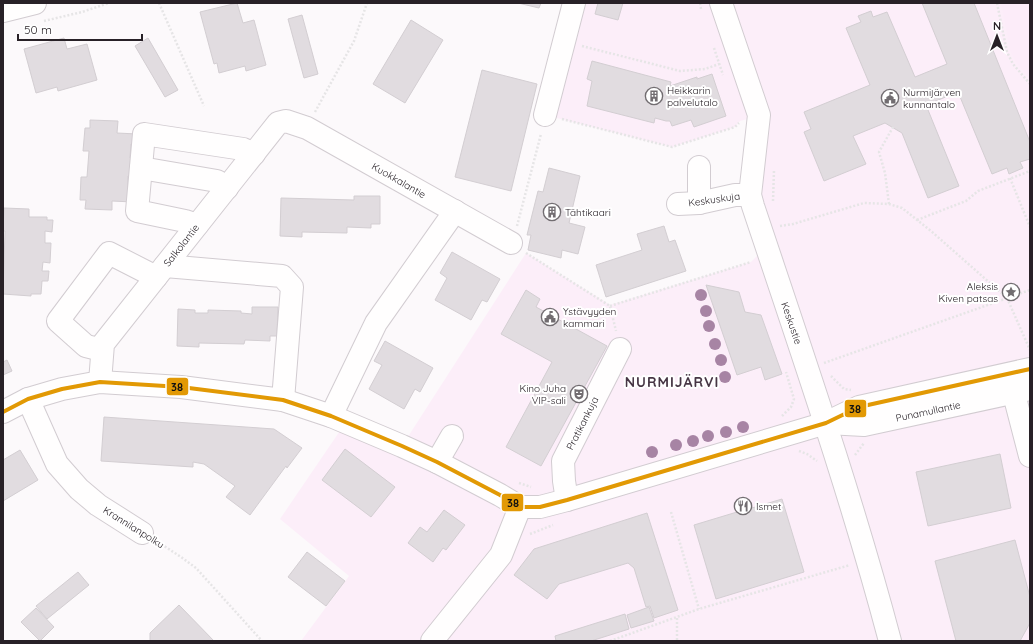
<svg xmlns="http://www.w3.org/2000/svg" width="1033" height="644" viewBox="0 0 1033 644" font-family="Quicksand,sans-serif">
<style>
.built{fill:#fceef9}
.green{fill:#fcecf9}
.building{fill:#e1dce0;stroke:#d3ced2}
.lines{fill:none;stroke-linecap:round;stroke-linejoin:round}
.minor-casing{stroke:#d2ccd1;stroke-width:24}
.path{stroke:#e6e5e6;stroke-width:2.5;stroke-dasharray:2 2;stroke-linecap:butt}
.minor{stroke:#fffefe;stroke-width:22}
.bus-1-casing{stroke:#fff;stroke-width:7}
.bus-1{stroke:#e29904;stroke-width:4}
.tree{fill:#a784a4}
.labels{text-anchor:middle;stroke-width:4;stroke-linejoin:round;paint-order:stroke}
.poi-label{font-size:10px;fill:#282127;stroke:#fff;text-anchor:start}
.street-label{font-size:10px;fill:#282127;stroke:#fff}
.district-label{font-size:14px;font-weight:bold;letter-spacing:1px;fill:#473645;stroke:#fff}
.line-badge{stroke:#fff;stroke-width:1.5}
.pale-badge-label{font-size:11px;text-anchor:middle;font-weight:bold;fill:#111}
</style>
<rect width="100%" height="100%" fill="#fcf9fb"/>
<polygon class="built" points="574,3 1030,3 1030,641 301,641 349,576 280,519 346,422 402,446 526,253 610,305 751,262 766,247 753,206 759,116 740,121 735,127 672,147 545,115"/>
<polygon class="green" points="1001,3 1030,3 1030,79 1016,62 1010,50"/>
<g class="building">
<polygon points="237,3 243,23 254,20 266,65 246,71 245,66 219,73 217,63 214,64 200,12"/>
<polygon points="518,3 541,3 539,8"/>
<polygon points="598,3 623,3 618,20 595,14"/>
<polygon points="922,3 974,3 1030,142 1030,159 1020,162 1023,168 1009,174 1007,168 992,174 958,92 926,105 959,186 928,198 902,133 885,123 853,136 866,164 824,181 804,132 811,129 804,112 870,85 846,28 861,22 858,16 871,11 873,17 887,12 915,77 947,64"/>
<polygon points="302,15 318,74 304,78 288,19"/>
<polygon points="411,20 443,40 405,103 373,84"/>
<polygon points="64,38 67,49 87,44 97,80 58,91 57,87 36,93 24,49"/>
<polygon points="148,38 178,90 165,97 135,46"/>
<polygon points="592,61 671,82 670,86 697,77 697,79 712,74 726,116 694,127 691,120 672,126 670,121 666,121 655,118 654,123 587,106 592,81 587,79"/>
<polygon points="482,70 537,84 511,191 455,177"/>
<polygon points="90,120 118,121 117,133 137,134 137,144 131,144 130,158 135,159 134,177 128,176 128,190 133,191 133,202 112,201 112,210 85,209 86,200 80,200 81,177 87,177 89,151 83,151 85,128 90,128"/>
<polygon points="549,168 580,176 569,223 585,227 578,254 562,250 561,258 528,250 531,235 527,235 538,191 543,192"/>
<polygon points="354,196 380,196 380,224 371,224 371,228 347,227 347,233 302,232 302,237 280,236 281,198 354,200"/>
<polygon points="4,208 29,209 29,217 47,217 47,220 53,220 52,232 45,231 45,243 51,243 50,263 43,262 42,271 49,271 48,281 42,281 41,294 31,294 31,296 3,294 5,231 3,231"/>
<polygon points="664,226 669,242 675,240 686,271 606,297 596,265 642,250 637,234"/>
<polygon points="452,252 500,279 487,302 482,300 471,320 435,300 447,278 440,273"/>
<polygon points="706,285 739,292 745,312 761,315 782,374 765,380 761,367 737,375"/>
<polygon points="526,290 540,299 536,307 607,346 541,466 506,447 552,362 501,334"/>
<polygon points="252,307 278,307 277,336 270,336 270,341 245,340 244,344 199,343 199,347 177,346 178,309 195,310 195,313 208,313 208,310 241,311 241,313 252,314"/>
<polygon points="385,341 433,368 420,392 415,389 404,409 369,389 382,365 374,361"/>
<polygon points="7,360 12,371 3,375 3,362"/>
<polygon points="104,417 274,429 302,448 287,468 286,466 250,515 226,497 235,486 204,464 193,462 193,467 101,461"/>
<polygon points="345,449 395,487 371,517 322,480"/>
<polygon points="20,450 38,480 3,501 3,460"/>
<polygon points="1000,454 1011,508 928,526 916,472"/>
<polygon points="782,499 804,572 716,599 694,525 737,512 735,505 750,501 752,508"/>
<polygon points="444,510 465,525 446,550 443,548 433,562 408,543 420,527 427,532"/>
<polygon points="647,513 678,610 654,618 650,606 646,607 634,568 628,563 559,584 547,599 514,575 534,549"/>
<polygon points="1015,540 1030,597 1030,623 1020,641 956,641 935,561"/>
<polygon points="307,552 345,581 326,606 288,577"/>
<polygon points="78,572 89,585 47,619 36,606"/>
<polygon points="179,605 214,641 151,641 150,640 150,633"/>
<polygon points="649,607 654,621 631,628 627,615"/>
<polygon points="36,608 54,627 40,641 21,622"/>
<polygon points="625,614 629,629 591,641 556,641 555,636"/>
</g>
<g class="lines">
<defs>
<g id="minor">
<path d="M 721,3 L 759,115 L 750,195 L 753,206 C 801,350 851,494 890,641"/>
<polyline points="3,11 35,3"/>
<polyline points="545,115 574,3"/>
<polyline points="699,167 699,203"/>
<polyline points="141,168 217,181 227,188"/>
<polyline points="678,204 699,203 735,195 750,195"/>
<polyline points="197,225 185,221 137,211 144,134 243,149 254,154"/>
<polyline points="165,266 282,276 292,287 283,400"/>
<polyline points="102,350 86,346 58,321 109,253 156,277"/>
<polyline points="1010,379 1030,456"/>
<polyline points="100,382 103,344 278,123 286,121 307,128 511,243"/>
<polyline points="28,399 57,464 79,489 98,505 142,533"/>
<polyline points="3,412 28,399 62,389 100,382 181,387 283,400 331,416 402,446 437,462 500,495 520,507 540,507 567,500 826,423 859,407 1030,369"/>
<polyline points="331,416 376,323 455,211"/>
<polyline points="827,423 864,425 1030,389"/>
<polyline points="437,462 452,436"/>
<polyline points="567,500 564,481 563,461 620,349"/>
<polyline points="432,641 501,555 520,507"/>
</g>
</defs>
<use href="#minor" class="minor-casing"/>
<g class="path">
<polyline points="159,3 204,106"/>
<polyline points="700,3 701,9"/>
<polyline points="997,3 1007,52 1013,64 1030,84"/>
<polyline points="44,21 82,12 109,3"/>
<polyline points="582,46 680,71 705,69 719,64"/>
<polyline points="714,48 723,75"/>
<polyline points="315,112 354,41 367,3"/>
<polyline points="562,119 672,147 735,127 739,123"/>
<polyline points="1010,178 1030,227"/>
<polyline points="773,201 774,171"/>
<polyline points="889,204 885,173 879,152 893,127"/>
<polyline points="917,220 966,201 978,191 1030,171"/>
<polyline points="517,226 541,134"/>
<polyline points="780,226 793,224 864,203 889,204 902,208 931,231 1007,298 1030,350"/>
<polyline points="526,253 610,306 616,331"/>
<polyline points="610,306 751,262"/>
<polyline points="824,363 1030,290"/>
<polyline points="831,376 844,389 851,390"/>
<polyline points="782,416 791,407 794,399 786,372"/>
<polyline points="799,451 807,454 817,461"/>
<polyline points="855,455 864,443"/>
<polyline points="519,483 531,487"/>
<polyline points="671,512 699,609"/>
<polyline points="530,534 553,525"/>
<polyline points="158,542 181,557 196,568 262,641"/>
<polyline points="677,618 677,641"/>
<polyline points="610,641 699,609 850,565"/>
</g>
<use href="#minor" class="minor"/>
<defs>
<polyline id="bus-1" points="3,412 28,399 62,389 100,382 181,387 283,400 331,416 402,446 437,462 500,495 520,507 540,507 567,500 826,423 859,407 1030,369"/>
</defs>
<use href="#bus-1" class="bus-1-casing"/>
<use href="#bus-1" class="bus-1"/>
</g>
<g class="tree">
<circle cx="701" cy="295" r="6"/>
<circle cx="706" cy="311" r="6"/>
<circle cx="709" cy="326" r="6"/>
<circle cx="715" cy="344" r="6"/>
<circle cx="721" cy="360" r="6"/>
<circle cx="725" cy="377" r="6"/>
<circle cx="743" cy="427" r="6"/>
<circle cx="726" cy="432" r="6"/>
<circle cx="708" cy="436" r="6"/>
<circle cx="693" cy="441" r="6"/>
<circle cx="676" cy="445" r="6"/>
<circle cx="652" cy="452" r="6"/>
</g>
<defs>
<symbol id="building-ring" viewBox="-11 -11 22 22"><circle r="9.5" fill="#fff" stroke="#726d71" stroke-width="1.5"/><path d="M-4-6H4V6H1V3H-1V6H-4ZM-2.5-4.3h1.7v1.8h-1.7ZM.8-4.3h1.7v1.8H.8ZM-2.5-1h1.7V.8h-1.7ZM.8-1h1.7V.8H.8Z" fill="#726d71"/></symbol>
<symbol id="civic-ring" viewBox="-11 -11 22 22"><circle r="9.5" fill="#fff" stroke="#726d71" stroke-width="1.5"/><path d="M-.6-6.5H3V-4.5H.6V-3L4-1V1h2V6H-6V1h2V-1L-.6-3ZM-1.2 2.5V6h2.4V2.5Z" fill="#726d71"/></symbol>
<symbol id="sight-ring" viewBox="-11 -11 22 22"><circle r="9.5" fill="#fff" stroke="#726d71" stroke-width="1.5"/><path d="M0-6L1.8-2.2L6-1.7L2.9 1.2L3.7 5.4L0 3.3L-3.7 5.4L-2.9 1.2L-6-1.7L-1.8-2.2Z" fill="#726d71"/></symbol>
<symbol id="theatre-ring" viewBox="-11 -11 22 22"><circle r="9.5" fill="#fff" stroke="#726d71" stroke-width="1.5"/><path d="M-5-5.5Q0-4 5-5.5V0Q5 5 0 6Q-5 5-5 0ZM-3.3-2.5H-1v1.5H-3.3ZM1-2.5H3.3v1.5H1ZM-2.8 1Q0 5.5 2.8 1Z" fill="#726d71"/></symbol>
<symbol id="restaurant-ring" viewBox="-11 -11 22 22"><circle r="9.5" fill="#fff" stroke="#726d71" stroke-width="1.5"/><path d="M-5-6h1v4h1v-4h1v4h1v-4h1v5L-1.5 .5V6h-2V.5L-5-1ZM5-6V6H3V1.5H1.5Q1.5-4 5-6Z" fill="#726d71"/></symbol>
</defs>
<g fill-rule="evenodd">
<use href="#building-ring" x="644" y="86" width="20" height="20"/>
<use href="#civic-ring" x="880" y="88" width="20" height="20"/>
<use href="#building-ring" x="542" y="202" width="20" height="20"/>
<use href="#sight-ring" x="1001" y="282" width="20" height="20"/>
<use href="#civic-ring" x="540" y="307" width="20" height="20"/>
<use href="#theatre-ring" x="569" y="384" width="20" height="20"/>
<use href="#restaurant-ring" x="733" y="496" width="20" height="20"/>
</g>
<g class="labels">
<g class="poi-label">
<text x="667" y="94">Heikkarin<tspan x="667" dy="12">palvelutalo</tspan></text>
<text x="903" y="96">Nurmijärven<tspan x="903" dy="12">kunnantalo</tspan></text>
<text x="565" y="216">Tähtikaari</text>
<text x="998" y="290" text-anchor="end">Aleksis<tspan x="998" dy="12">Kiven patsas</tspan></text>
<text x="563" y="315">Ystävyyden<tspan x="563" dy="12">kammari</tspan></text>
<text x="566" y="392" text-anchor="end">Kino Juha<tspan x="566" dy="12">VIP-sali</tspan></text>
<text x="756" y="510">Ismet</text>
</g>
<g class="street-label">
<text transform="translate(399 180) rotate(30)" y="4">Kuokkalantie</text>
<text transform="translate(714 199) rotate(-8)" y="4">Keskuskuja</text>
<text transform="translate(181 245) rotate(-52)" y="4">Salkolantie</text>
<text transform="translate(792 323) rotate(71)" y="4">Keskustie</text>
<text transform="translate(928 411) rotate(-12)" y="4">Punamullantie</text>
<text transform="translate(582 423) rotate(-63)" y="4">Pratikankuja</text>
<text transform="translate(134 527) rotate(32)" y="4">Krannilanpolku</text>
</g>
<g class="district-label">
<text x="672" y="387">NURMIJÄRVI</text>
</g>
</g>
<g class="line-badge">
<rect x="166" y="377" width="23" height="19" rx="4" fill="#e29904"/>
<rect x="844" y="399" width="23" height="19" rx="4" fill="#e29904"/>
<rect x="501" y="493" width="23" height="19" rx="4" fill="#e29904"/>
</g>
<g class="pale-badge-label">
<text x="177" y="391">38</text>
<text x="855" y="413">38</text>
<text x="513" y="507">38</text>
</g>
<rect width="1033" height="644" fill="none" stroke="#282127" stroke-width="8"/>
<g transform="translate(997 36)" stroke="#ffffff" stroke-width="3" paint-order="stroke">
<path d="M0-3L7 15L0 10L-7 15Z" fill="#282127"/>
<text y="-6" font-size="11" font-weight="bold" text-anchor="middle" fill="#282127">N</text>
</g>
<path d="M18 34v6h124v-6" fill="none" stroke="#282127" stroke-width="2"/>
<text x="24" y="34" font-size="12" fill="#282127" stroke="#ffffff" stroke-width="3" paint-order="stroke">50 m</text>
</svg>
